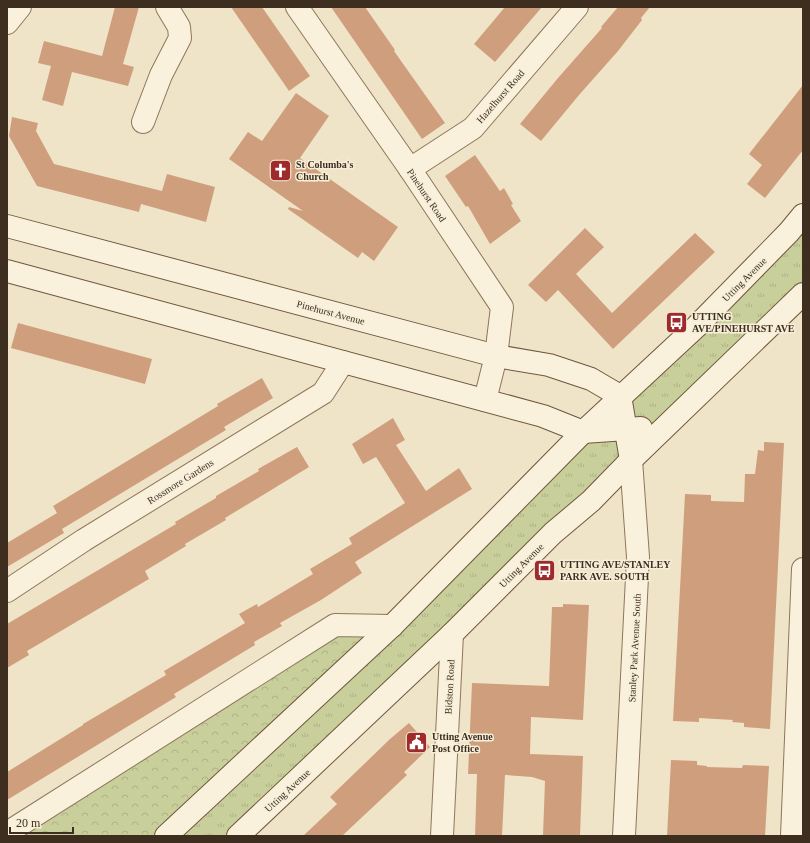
<svg xmlns="http://www.w3.org/2000/svg" width="810" height="843" viewBox="0 0 810 843" font-family="'Times New Roman',serif">
<style>
.grass{fill:url(#grass-tufts)}
.park{fill:url(#park-crowns)}
.building{fill:#cf9f7d}
.lines{fill:none;stroke-linecap:round;stroke-linejoin:round}
.street-casing{stroke:#8d765c;stroke-width:24}
.secondary-casing{stroke:#6f573f;stroke-width:24}
.street{stroke:#faf1dc;stroke-width:22}
.secondary{stroke:#faf1dc;stroke-width:22}
.labels{text-anchor:middle;stroke-width:3;stroke-linejoin:round;paint-order:stroke}
.street-label{font-size:10px;fill:#3d2e20;stroke:#f7eed8}
.poi-label{font-size:10px;font-weight:bold;fill:#3d2e20;stroke:#f7eed8;text-anchor:start}
</style>
<defs>
<pattern id="grass-tufts" width="24" height="20" patternUnits="userSpaceOnUse"><rect width="24" height="20" fill="#c9cf9b"/><path d="M3 7l-1-3M5 7V3M7 7l1-3M15 17l-1-3M17 17v-4M19 17l1-3" fill="none" stroke="#aeb285"/></pattern>
<pattern id="park-crowns" width="20" height="18" patternUnits="userSpaceOnUse"><rect width="20" height="18" fill="#c9cf9b"/><path d="M2 6a3 3 0 1 1 6 0M12 15a3 3 0 1 1 6 0" fill="none" stroke="#aeb285"/></pattern>
</defs>
<rect width="100%" height="100%" fill="#f0e4c8"/>
<polygon class="grass" points="803,215 803,294 238,836 166,836 620,396"/>
<polygon class="park" points="335,625 392,626 166,836 7,836"/>
<g class="building">
<polygon points="115,7 139,7 123,64 134,67 128,86 72,72 63,106 42,100 51,66 38,63 44,41 102,56"/>
<polygon points="231,7 262,7 310,76 289,91"/>
<polygon points="331,7 365,7 395,50 394,51 445,123 422,139"/>
<polygon points="505,7 542,7 495,62 474,44"/>
<polygon points="618,7 650,7 641,18 642,20 618,51 579,95 541,141 520,124 558,78 602,28 601,27"/>
<polygon points="803,85 803,150 765,198 747,184 762,165 749,154"/>
<polygon points="296,93 329,116 300,158 398,227 374,261 362,252 358,258 288,209 289,207 303,211 229,159 248,132 262,141"/>
<polygon points="12,117 38,123 36,131 54,164 162,191 167,174 215,187 206,222 141,204 139,212 37,186 9,136"/>
<polygon points="475,155 500,191 504,188 513,204 511,205 521,221 490,244 468,206 466,207 445,176"/>
<polygon points="585,228 604,247 576,274 612,313 695,233 715,252 613,349 558,290 546,302 528,285"/>
<polygon points="18,323 152,359 145,384 11,348"/>
<polygon points="262,378 273,398 224,427 226,430 62,529 64,533 7,567 7,543 57,513 53,506 218,406 217,404"/>
<polygon points="393,418 405,440 396,445 426,491 459,468 472,489 355,562 362,573 321,600 280,623 282,626 254,642 255,645 174,694 176,697 7,800 7,772 83,725 83,724 166,675 164,671 245,623 239,614 257,604 258,607 313,574 310,569 352,544 349,538 405,503 376,457 363,464 352,444"/>
<polygon points="764,442 784,443 770,729 744,727 744,723 732,722 733,720 699,718 699,722 673,721 685,494 711,495 711,501 744,502 745,474 755,474 758,450 764,451"/>
<polygon points="297,447 309,467 225,518 226,520 185,544 186,546 145,571 149,579 27,651 29,655 7,668 7,624 176,524 175,522 216,498 216,496 259,471 258,469"/>
<polygon points="563,604 589,605 583,720 531,717 530,754 583,756 580,836 543,835 545,781 532,777 505,775 502,836 475,836 477,774 468,774 472,683 549,686 552,607 563,607"/>
<polygon points="409,723 430,747 404,772 407,775 342,836 303,836 337,804 330,797 390,739"/>
<polygon points="671,760 697,761 697,765 707,766 707,767 742,768 743,765 769,766 765,836 667,836"/>
</g>
<g class="lines">
<defs>
<g id="street">
<polyline points="297,7 410,169 502,307 496,356 485,400"/>
<polyline points="7,23 20,7"/>
<polyline points="143,122 161,75 180,38 179,27 167,7"/>
<polyline points="410,169 473,128 577,7"/>
<polyline points="7,591 84,540 323,393 343,362"/>
<polyline points="7,833 335,625 392,626"/>
<polyline points="442,836 452,634"/>
<polyline points="624,836 638,557 631,460"/>
<polyline points="792,836 803,569"/>
</g>
<g id="secondary">
<polyline points="7,226 496,356 549,365 591,379 620,396 631,460"/>
<polyline points="7,271 543,416 583,432 641,428"/>
<polyline points="166,836 392,626 583,432 696,327 789,232 803,215"/>
<polyline points="238,836 452,634 553,533 591,501 631,460 803,294"/>
</g>
</defs>
<use href="#street" class="street-casing"/>
<use href="#secondary" class="secondary-casing"/>
<use href="#street" class="street"/>
<use href="#secondary" class="secondary"/>
</g>
<defs>
<symbol id="church-square" viewBox="-11 -11 22 22"><rect x="-9" y="-9" width="18" height="18" rx="4" fill="#9e2a2b" stroke="#f7eed8"/><path d="M-1.2-6h2.4v3.5h3.3v2.4h-3.3V6h-2.4V-.1h-3.3v-2.4h3.3Z" fill="#fff"/></symbol>
<symbol id="bus-square" viewBox="-11 -11 22 22"><rect x="-9" y="-9" width="18" height="18" rx="4" fill="#9e2a2b" stroke="#f7eed8"/><path d="M-5-6H5V4H4V6H2V4H-2V6H-4V4H-5ZM-3.5-4V0h7V-4ZM-3.5 1.2v1.5H-2V1.2ZM2 1.2v1.5H3.5V1.2Z" fill="#fff"/></symbol>
<symbol id="civic-square" viewBox="-11 -11 22 22"><rect x="-9" y="-9" width="18" height="18" rx="4" fill="#9e2a2b" stroke="#f7eed8"/><path d="M-.6-6.5H3V-4.5H.6V-3L4-1V1h2V6H-6V1h2V-1L-.6-3ZM-1.2 2.5V6h2.4V2.5Z" fill="#fff"/></symbol>
</defs>
<g fill-rule="evenodd">
<use href="#church-square" x="268" y="158" width="25" height="25"/>
<use href="#bus-square" x="664" y="310" width="25" height="25"/>
<use href="#bus-square" x="532" y="558" width="25" height="25"/>
<use href="#civic-square" x="404" y="730" width="25" height="25"/>
</g>
<g class="labels">
<g class="street-label">
<text transform="translate(500 96) rotate(-49)" y="4">Hazelhurst Road</text>
<text transform="translate(427 195) rotate(56)" y="4">Pinehurst Road</text>
<text transform="translate(744 279) rotate(-45)" y="4">Utting Avenue</text>
<text transform="translate(331 312) rotate(15)" y="4">Pinehurst Avenue</text>
<text transform="translate(180 481) rotate(-32)" y="4">Rossmore Gardens</text>
<text transform="translate(521 565) rotate(-45)" y="4">Utting Avenue</text>
<text transform="translate(634 648) rotate(-87)" y="4">Stanley Park Avenue South</text>
<text transform="translate(449 687) rotate(-87)" y="4">Bidston Road</text>
<text transform="translate(287 790) rotate(-43)" y="4">Utting Avenue</text>
</g>
<g class="poi-label">
<text x="296" y="168">St Columba's<tspan x="296" dy="12">Church</tspan></text>
<text x="692" y="320">UTTING<tspan x="692" dy="12">AVE/PINEHURST AVE</tspan></text>
<text x="560" y="568">UTTING AVE/STANLEY<tspan x="560" dy="12">PARK AVE. SOUTH</tspan></text>
<text x="432" y="740">Utting Avenue<tspan x="432" dy="12">Post Office</tspan></text>
</g>
</g>
<rect width="810" height="843" fill="none" stroke="#3d2e20" stroke-width="16"/>
<path d="M10 827v6h63v-6" fill="none" stroke="#3d2e20" stroke-width="2"/>
<text x="16" y="827" font-size="12" fill="#3d2e20" stroke="#f7eed8" stroke-width="3" paint-order="stroke">20 m</text>
</svg>
